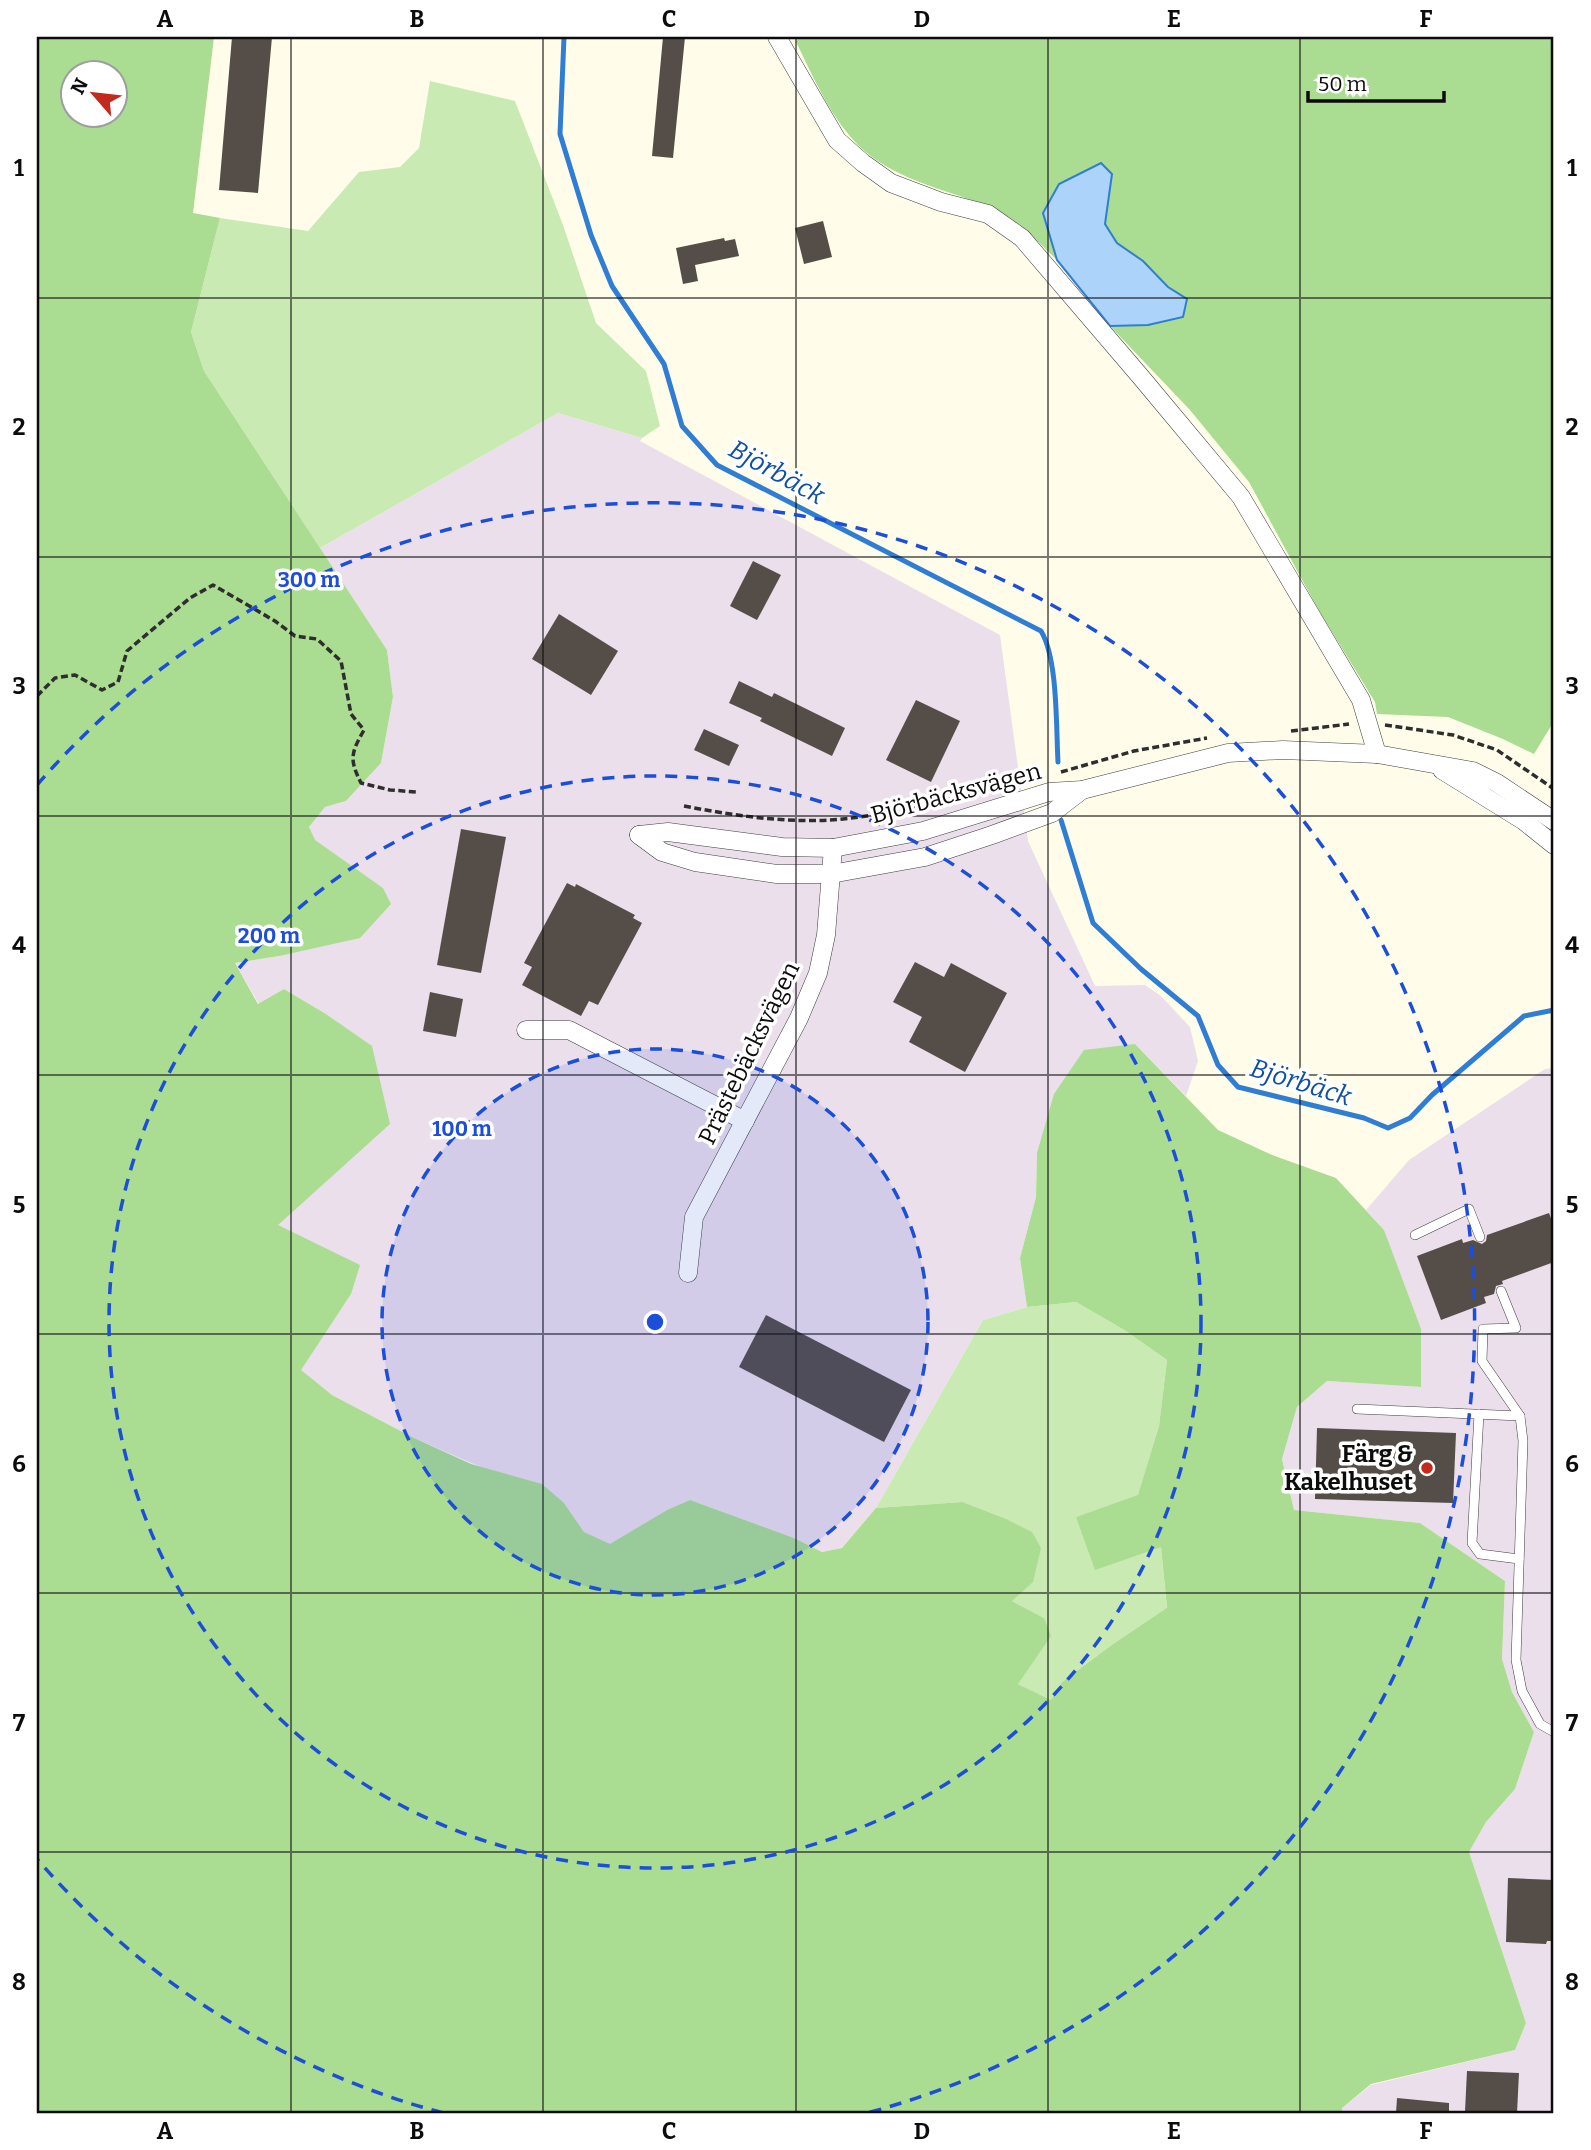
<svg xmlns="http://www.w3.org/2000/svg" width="1591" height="2150" viewBox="0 0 1591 2150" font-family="Bitter,serif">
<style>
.industrial{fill:#ebdfeb}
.green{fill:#c9ebb3}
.forest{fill:#aadc91;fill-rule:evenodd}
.water{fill:#acd3f9;stroke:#307ed3;stroke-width:2}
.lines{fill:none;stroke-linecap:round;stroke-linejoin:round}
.stream{stroke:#307ed3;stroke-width:5}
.building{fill:#554e48}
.lane-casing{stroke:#3f3f3f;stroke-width:10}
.street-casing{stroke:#3f3f3f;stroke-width:19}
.path{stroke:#2e2e2e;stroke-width:3.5;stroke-dasharray:7 3.5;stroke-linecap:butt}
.lane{stroke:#fff;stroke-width:9}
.street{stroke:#fff;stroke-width:18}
.grid{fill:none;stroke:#0c0c0c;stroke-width:2;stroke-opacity:0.55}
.ring{fill:none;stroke:#1d4ed8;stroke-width:3.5;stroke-dasharray:12 9}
.poi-dot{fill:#c22a1e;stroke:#fff;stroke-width:2.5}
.labels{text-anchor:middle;stroke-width:7;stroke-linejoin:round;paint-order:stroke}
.street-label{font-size:24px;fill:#0c0c0c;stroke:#fff}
.poi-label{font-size:24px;font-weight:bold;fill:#0c0c0c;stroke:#fff;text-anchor:end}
.water-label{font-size:26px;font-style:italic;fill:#1050a3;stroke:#fff}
.centre{fill:#1d4ed8;stroke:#fff;stroke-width:3.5}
.ring-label{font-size:21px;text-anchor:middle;font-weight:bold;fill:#1d4ed8;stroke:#fff;stroke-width:7;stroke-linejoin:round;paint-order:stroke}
.neatline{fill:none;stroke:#0c0c0c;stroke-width:2.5}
.grid-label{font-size:23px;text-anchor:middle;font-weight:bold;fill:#0c0c0c}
</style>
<rect width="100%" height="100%" fill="#fffdea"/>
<g class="industrial">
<polygon points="558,413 642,438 640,441 1000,635 1028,841 1095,986 1145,985 1161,996 1190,1027 1198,1061 1186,1096 1135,1044 1037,1153 1036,1197 1020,1258 1027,1307 983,1320 876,1508 842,1548 822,1552 794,1538 690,1500 667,1510 610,1545 584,1532 564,1503 414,1438 332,1395 300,1370 351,1294 278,1226 371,1046 326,1014 284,989 259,1004 235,963 279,956 383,888 314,840 309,827 325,807 346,801 381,763 393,697 387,650 320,548"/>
<polygon points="1554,1068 1554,2113 1342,2113 1342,2108 1371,2085 1515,2050 1526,2023 1469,1852 1486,1822 1515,1789 1534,1732 1512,1692 1502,1659 1505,1581 1420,1523 1294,1510 1282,1459 1297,1407 1327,1381 1420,1387 1384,1230 1366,1210 1409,1160 1545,1069"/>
</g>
<g class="green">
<polygon points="430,81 515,101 563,225 596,323 646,371 660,426 642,438 558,413 320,548 204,371 191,332 220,218 308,231 359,172 400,167 419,148"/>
<polygon points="1076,1302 1126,1331 1167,1360 1159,1426 1138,1496 1076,1517 1161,1547 1167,1609 1113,1644 1062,1682 1051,1700 1018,1684 1044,1618 1012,1601 962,1502 876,1508 983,1320 1027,1307"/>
</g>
<g class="forest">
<path d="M 37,37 L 214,37 L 193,213 L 220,218 L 191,332 L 204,371 L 387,650 L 393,697 L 381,763 L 346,801 L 325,807 L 309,827 L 315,840 L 383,888 L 391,904 L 360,938 L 279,956 L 235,963 L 258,1004 L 284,989 L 326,1014 L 372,1046 L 390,1124 L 278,1225 L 360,1265 L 351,1294 L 301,1370 L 332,1395 L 414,1438 L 471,1464 L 542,1484 L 564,1503 L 584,1532 L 610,1544 L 667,1510 L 690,1500 L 794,1538 L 822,1552 L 842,1548 L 876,1508 L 962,1502 L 1006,1519 L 1032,1532 L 1041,1548 L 1033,1582 L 1012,1601 L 1044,1618 L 1051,1636 L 1018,1684 L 1051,1700 L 1062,1682 L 1113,1644 L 1167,1608 L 1161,1547 L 1095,1570 L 1076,1517 L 1138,1495 L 1159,1426 L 1167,1360 L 1126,1331 L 1076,1302 L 1027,1307 L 1020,1258 L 1036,1197 L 1037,1153 L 1054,1094 L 1084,1050 L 1135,1044 L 1218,1130 L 1272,1155 L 1336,1178 L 1384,1230 L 1421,1329 L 1421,1387 L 1327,1381 L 1297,1407 L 1282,1459 L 1294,1510 L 1420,1523 L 1505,1581 L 1502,1659 L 1512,1692 L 1534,1732 L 1515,1789 L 1486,1822 L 1469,1852 L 1526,2023 L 1515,2050 L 1371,2084 L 1342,2108 L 1342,2113 L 37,2113 ZM 74,74 L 116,74 L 116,116 L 74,116 Z"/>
<path d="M 799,37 L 1554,37 L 1554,721 L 1534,754 L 1503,739 L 1448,717 L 1377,714 L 1375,702 L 1318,609 L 1249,482 L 1190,410 L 1110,326 L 1148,325 L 1168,287 L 1143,261 L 1117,244 L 1105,224 L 1112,174 L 1101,163 L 1059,184 L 1043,213 L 1057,260 C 1036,240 1017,218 990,207 C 950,191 908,183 872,157 C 835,129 816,82 796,42 Z"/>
</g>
<polygon class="water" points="1101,163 1112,174 1105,224 1117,243 1143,261 1168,287 1187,299 1183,317 1148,325 1110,326 1057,260 1043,213 1059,184"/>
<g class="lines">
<g class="stream">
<path d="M 564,37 L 560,134 L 591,235 L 612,286 L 664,364 L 682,426 L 717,465 L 1041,631 C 1058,659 1056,727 1058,762"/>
<polyline points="1061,820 1093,923 1141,969 1198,1016 1218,1065 1238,1087 1364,1118 1388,1128 1410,1118 1432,1095 1524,1016 1554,1010"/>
</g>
</g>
<g class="building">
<polygon points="232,37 272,37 258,193 219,190"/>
<polygon points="663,37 685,37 673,158 652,156"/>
<polygon points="823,221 832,257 804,264 795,228"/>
<polygon points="724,238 725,241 735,239 739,256 695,265 698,281 683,284 676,248"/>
<polygon points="753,561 781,575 757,620 730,606"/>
<polygon points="559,614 618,651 591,695 532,659"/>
<polygon points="739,681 772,697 774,693 845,728 832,756 760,721 762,718 729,703"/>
<polygon points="916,700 960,721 931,782 886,760"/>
<polygon points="704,729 739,745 729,766 694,750"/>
<polygon points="461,829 506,837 481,973 437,965"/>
<polygon points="567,883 575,887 576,884 635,915 633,918 642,923 598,1005 589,1001 581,1016 522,985 532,967 524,963"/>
<polygon points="915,962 944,977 951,963 1007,993 965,1072 909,1042 922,1017 893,1002"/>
<polygon points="430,992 463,999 456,1037 423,1031"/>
<polygon points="1549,1213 1554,1227 1554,1262 1502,1281 1503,1284 1496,1286 1494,1294 1484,1297 1486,1303 1441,1320 1417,1256 1462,1239 1463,1243 1473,1240 1482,1244 1486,1241 1487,1235"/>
<polygon points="766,1315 911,1390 884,1442 739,1367"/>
<polygon points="1317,1428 1456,1433 1453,1503 1315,1499"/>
<polygon points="1508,1878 1554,1880 1554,1941 1547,1941 1546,1944 1506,1942"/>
<polygon points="1467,2071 1519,2073 1517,2113 1465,2111"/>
<polygon points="1397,2098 1449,2103 1449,2113 1396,2113"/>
</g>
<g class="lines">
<defs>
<g id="lane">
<polyline points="1415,1235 1469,1209 1480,1237"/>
<polyline points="1501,1291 1516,1328 1483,1329 1482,1361 1520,1416 1523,1441 1516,1660 1522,1691 1540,1724 1554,1732"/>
<polyline points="1357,1409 1520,1416"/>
<polyline points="1479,1414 1472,1543 1480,1554 1519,1559"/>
</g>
<g id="street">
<polyline points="777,37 837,140 863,163 891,183 941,202 988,214 1022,238 1140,376 1241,497 1361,700 1377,754"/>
<polyline points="1442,770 1524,821 1554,845"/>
<polyline points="639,835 668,832 782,847 833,848 923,831 1049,792 1082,790 1228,753 1283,750 1377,754 1473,771 1497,783 1554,821"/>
<polyline points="639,835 662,852 695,862 777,874 831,874 925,857 992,835 1052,813 1082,790"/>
<polyline points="526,1030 569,1030 745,1121"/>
<polyline points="688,1273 694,1217 799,1018 818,973 826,935 833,848"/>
</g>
</defs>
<use href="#lane" class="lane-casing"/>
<use href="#street" class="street-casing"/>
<g class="path">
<path d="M 37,696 L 55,678 L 75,675 L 102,690 L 118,682 L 127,651 L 190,598 L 213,585 L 275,621 L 295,636 L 317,639 L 341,661 L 351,714 L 364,730 C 351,753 349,759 361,783 L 390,790 L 417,792"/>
<polyline points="1385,725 1453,735 1497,750 1554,789"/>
<polyline points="1291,731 1349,724"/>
<polyline points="1061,772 1134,751 1207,738"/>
<path d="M 684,806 C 736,816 790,824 843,819 C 891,814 939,802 986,791"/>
</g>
<use href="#lane" class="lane"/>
<use href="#street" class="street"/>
</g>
<path class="grid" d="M 291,37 L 291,2113M 543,37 L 543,2113M 796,37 L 796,2113M 1048,37 L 1048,2113M 1300,37 L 1300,2113M 37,298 L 1554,298M 37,557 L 1554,557M 37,816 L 1554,816M 37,1075 L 1554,1075M 37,1334 L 1554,1334M 37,1593 L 1554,1593M 37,1852 L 1554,1852"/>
<circle cx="655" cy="1322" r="273" fill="#1d4ed8" fill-opacity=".12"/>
<g class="ring">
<circle cx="655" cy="1322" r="273"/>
<circle cx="655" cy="1322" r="546"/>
<path d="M443 2113A819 819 0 0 1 37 1859M37 785A819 819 0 1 1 867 2113"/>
</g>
<circle class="poi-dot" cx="1427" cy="1468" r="7"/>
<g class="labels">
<g class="street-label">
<text transform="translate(956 793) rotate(-15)" y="8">Björbäcksvägen</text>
<text transform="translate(749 1053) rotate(-64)" y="8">Prästebäcksvägen</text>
</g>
<g class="poi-label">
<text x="1413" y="1462">Färg &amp;<tspan x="1413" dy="28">Kakelhuset</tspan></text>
</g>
<g class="water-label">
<text transform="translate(777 472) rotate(29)" y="9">Björbäck</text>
<text transform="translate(1301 1082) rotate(17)" y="9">Björbäck</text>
</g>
</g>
<circle cx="655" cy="1322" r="10" class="centre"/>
<g class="ring-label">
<text x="309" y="587">300 m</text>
<text x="269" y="943">200 m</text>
<text x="462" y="1136">100 m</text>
</g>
<rect width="1591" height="2150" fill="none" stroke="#ffffff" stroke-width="77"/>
<g transform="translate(94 94) rotate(298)"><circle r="33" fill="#ffffff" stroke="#9e9e9e" stroke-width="2"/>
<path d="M0-5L12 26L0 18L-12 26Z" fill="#c22a1e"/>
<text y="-10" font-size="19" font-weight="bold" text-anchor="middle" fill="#0c0c0c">N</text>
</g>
<path d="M1308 91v10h136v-10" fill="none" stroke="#0c0c0c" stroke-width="3.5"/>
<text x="1318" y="91" font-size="21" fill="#0c0c0c" stroke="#ffffff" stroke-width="5" paint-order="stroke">50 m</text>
<rect x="38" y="38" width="1514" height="2074" class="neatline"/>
<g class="grid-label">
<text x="165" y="27">A</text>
<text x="417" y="27">B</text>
<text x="669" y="27">C</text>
<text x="922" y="27">D</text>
<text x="1174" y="27">E</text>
<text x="1426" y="27">F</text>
<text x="19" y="176">1</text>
<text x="1572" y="176">1</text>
<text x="19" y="435">2</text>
<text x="1572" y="435">2</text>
<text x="19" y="694">3</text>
<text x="1572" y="694">3</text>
<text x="19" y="953">4</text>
<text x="1572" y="953">4</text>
<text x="19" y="1213">5</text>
<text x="1572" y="1213">5</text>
<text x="19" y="1472">6</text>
<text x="1572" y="1472">6</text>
<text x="19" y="1731">7</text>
<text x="1572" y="1731">7</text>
<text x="19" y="1990">8</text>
<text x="1572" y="1990">8</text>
<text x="165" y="2139">A</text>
<text x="417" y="2139">B</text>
<text x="669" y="2139">C</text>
<text x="922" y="2139">D</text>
<text x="1174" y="2139">E</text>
<text x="1426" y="2139">F</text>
</g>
</svg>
